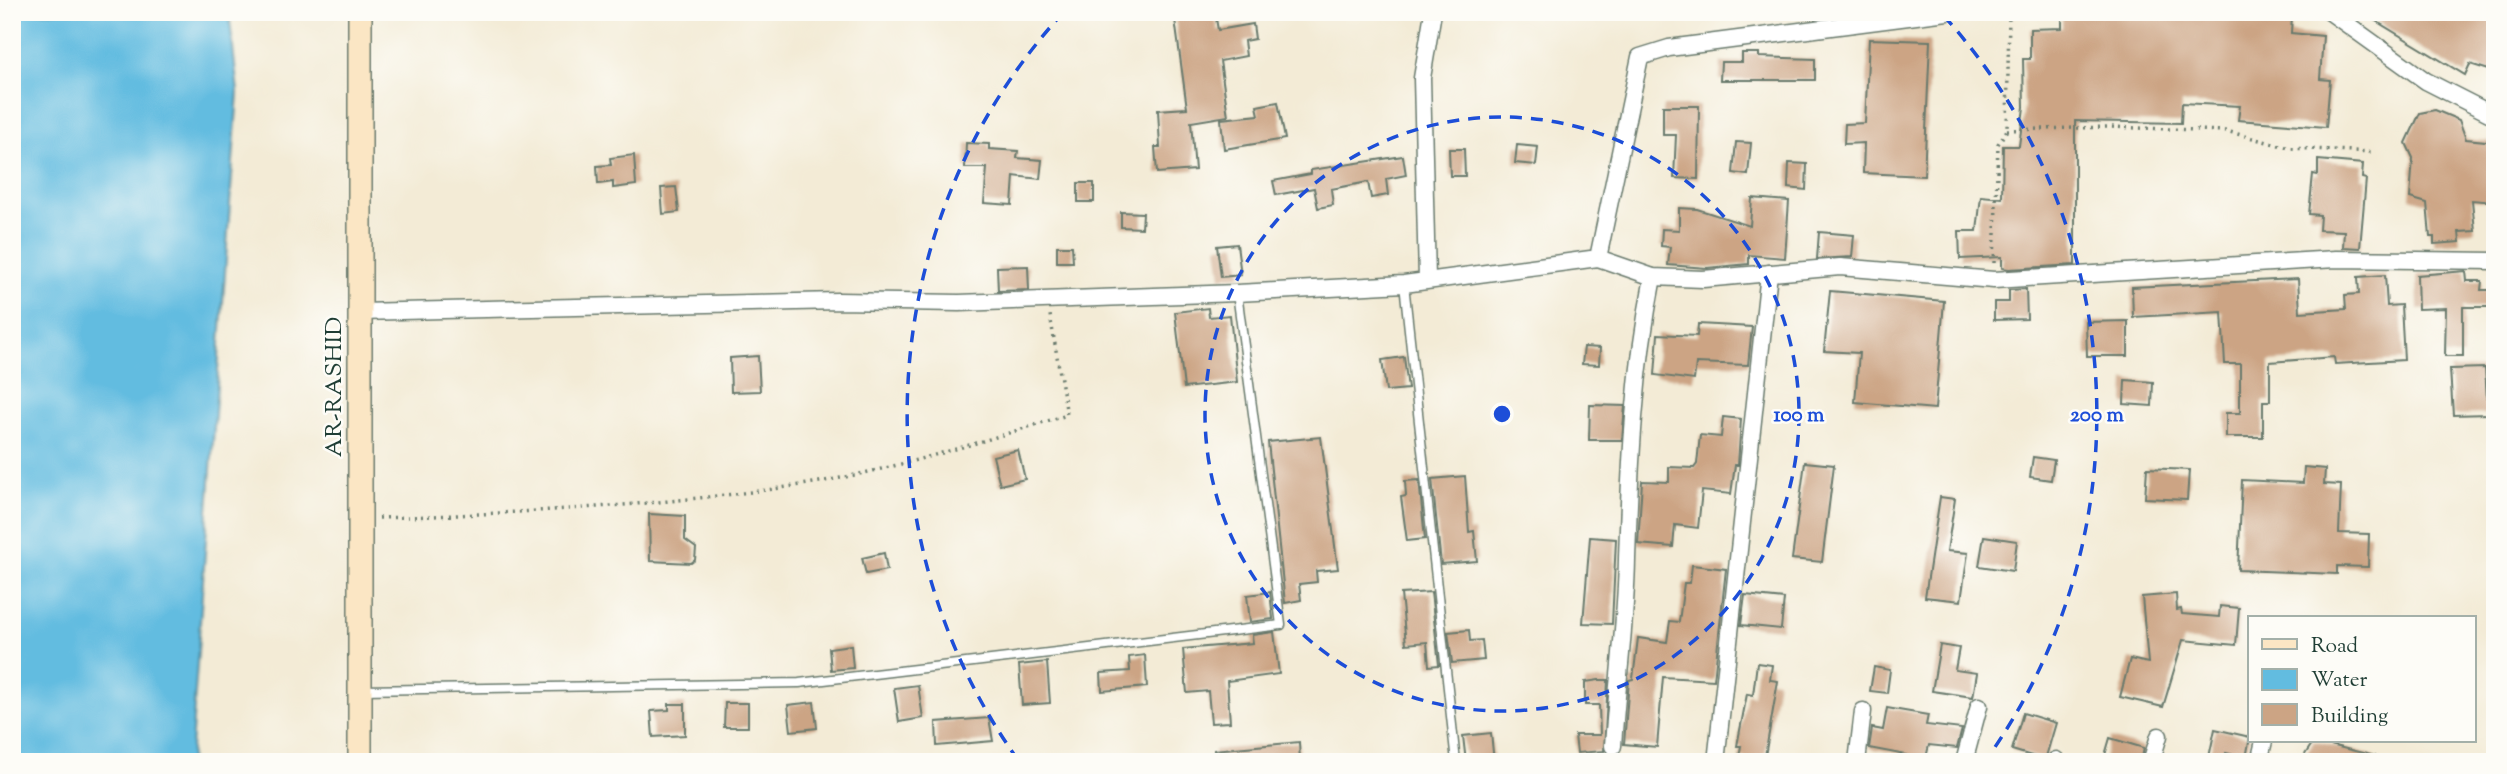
<svg xmlns="http://www.w3.org/2000/svg" width="2507" height="774" viewBox="0 0 2507 774" font-family="'Sorts Mill Goudy',serif">
<style>
.water{fill:#62bce0;stroke:#407c8a;stroke-width:2}
.building{fill:#cca484}
.lines{fill:none;stroke-linecap:round;stroke-linejoin:round}
.lane-casing{stroke:#697a6d;stroke-width:11}
.street-casing{stroke:#697a6d;stroke-width:19}
.secondary-casing{stroke:#697a6d;stroke-width:26}
.path{stroke:#697a6d;stroke-width:3.5;stroke-dasharray:2 5;stroke-linecap:butt}
.lane{stroke:#fff;stroke-width:8}
.street{stroke:#fff;stroke-width:16}
.secondary{stroke:#fbe6c4;stroke-width:23}
.ring{fill:none;stroke:#1d4ed8;stroke-width:3.5;stroke-dasharray:12 9}
.labels{text-anchor:middle;stroke-width:5;stroke-linejoin:round;paint-order:stroke}
.street-label{font-size:24px;fill:#1f3d34;stroke:#fdfcf7}
.centre{fill:#1d4ed8;stroke:#fdfcf7;stroke-width:3.5}
.ring-label{font-size:21px;text-anchor:middle;font-weight:bold;fill:#1d4ed8;stroke:#fdfcf7;stroke-width:5;stroke-linejoin:round;paint-order:stroke}
</style>
<rect width="100%" height="100%" fill="#fdfcf7"/>
<filter id="ink" filterUnits="userSpaceOnUse"><feTurbulence type="fractalNoise" baseFrequency=".0143" numOctaves="2"/><feDisplacementMap in="SourceGraphic" scale="14" xChannelSelector="R" yChannelSelector="G"/><feConvolveMatrix kernelMatrix="1 2 1 2 8 2 1 2 1" color-interpolation-filters="sRGB"/></filter>
<filter id="wash" filterUnits="userSpaceOnUse"><feTurbulence type="fractalNoise" baseFrequency=".00686" numOctaves="4" result="noise"/><feDisplacementMap in="SourceGraphic" scale="28" xChannelSelector="R" yChannelSelector="G"/><feGaussianBlur stdDeviation="1.57" result="paint"/><feColorMatrix in="noise" values="0 0 0 0 0 0 0 0 0 0 0 0 0 0 0 0 0 1.4 0 .05"/><feComposite in="paint" operator="in"/></filter>
<g filter="url(#wash)">
<rect width="100%" height="100%" fill="#f3ebd6"/>
<polygon class="water" points="12,12 229,12 238,92 190,762 12,762"/>
<g id="blocks">
<g class="building">
<polygon points="1174,12 1197,12 1197,16 1215,13 1218,30 1253,24 1255,39 1244,41 1246,56 1220,61 1228,116 1191,122 1195,170 1157,173 1155,147 1160,147 1158,110 1187,108"/>
<polygon points="2062,12 2292,15 2291,33 2323,36 2320,79 2330,80 2326,127 2238,120 2240,106 2182,103 2181,123 2075,121 2075,265 2009,269 2002,268 2002,257 1960,259 1959,231 1977,231 1981,196 2002,198 2003,146 2019,146 2024,107 2023,59 2030,59 2030,29 2062,28"/>
<polygon points="2361,12 2495,12 2495,72 2470,64 2465,75"/>
<polygon points="1869,39 1930,41 1924,176 1863,173 1864,143 1844,144 1845,124 1865,123"/>
<polygon points="1742,53 1759,53 1759,57 1815,59 1815,80 1720,80 1721,62 1742,62"/>
<polygon points="1278,102 1285,139 1224,149 1221,119 1259,115 1257,106"/>
<polygon points="1663,106 1699,106 1698,179 1674,178 1676,135 1663,135"/>
<polygon points="2435,110 2459,120 2466,139 2495,142 2495,202 2472,200 2475,231 2459,232 2460,242 2434,244 2434,237 2430,237 2427,203 2410,198 2413,158 2406,143 2420,113"/>
<polygon points="1736,142 1751,143 1748,175 1733,173"/>
<polygon points="966,143 989,144 989,149 1018,151 1017,158 1042,160 1040,179 1014,176 1012,205 984,203 987,168 965,168"/>
<polygon points="1517,145 1538,147 1536,165 1515,163"/>
<polygon points="1449,149 1464,149 1465,176 1450,176"/>
<polygon points="634,155 636,185 613,188 613,182 598,184 597,166 611,165 610,158"/>
<polygon points="1403,156 1406,175 1386,179 1388,195 1371,198 1368,182 1331,189 1333,205 1318,208 1314,188 1276,195 1273,181 1311,174 1311,170"/>
<polygon points="2318,160 2363,164 2362,178 2366,179 2360,248 2343,247 2344,231 2319,230 2320,215 2309,214 2313,174 2318,175"/>
<polygon points="1789,163 1807,164 1806,190 1788,188"/>
<rect x="1078" y="183" width="16" height="19"/>
<polygon points="676,187 679,212 663,214 661,188"/>
<polygon points="1752,198 1789,201 1785,258 1749,255 1749,264 1707,268 1668,265 1670,247 1661,246 1662,229 1679,230 1679,208 1697,209 1750,226"/>
<polygon points="1121,212 1143,213 1142,228 1121,227"/>
<polygon points="1819,232 1854,235 1852,257 1817,259"/>
<polygon points="1237,244 1241,275 1221,277 1217,246"/>
<polygon points="1057,246 1072,246 1073,262 1057,262"/>
<polygon points="1028,266 1029,290 998,291 997,267"/>
<polygon points="2466,271 2467,281 2482,281 2481,290 2495,290 2495,307 2463,307 2463,356 2445,356 2446,308 2418,309 2417,275"/>
<polygon points="2385,275 2387,306 2401,305 2404,360 2335,364 2334,357 2270,362 2270,401 2263,401 2263,437 2226,437 2226,413 2240,413 2240,364 2225,364 2222,312 2133,317 2132,287 2298,279 2300,312 2346,309 2345,295 2359,294 2358,277"/>
<polygon points="2026,289 2027,319 1994,320 1994,302 2009,302 2009,290"/>
<polygon points="1830,291 1944,301 1935,409 1855,402 1859,353 1824,351"/>
<polygon points="1208,308 1209,317 1230,315 1237,382 1184,388 1175,312"/>
<polygon points="2128,321 2128,356 2087,356 2086,322"/>
<polygon points="1698,324 1752,327 1748,365 1696,363 1694,380 1655,375 1658,334 1697,336"/>
<polygon points="1584,347 1600,348 1599,365 1582,364"/>
<polygon points="758,356 760,391 731,392 730,358"/>
<polygon points="1404,357 1408,389 1386,391 1382,360"/>
<polygon points="2485,368 2488,414 2453,415 2450,369"/>
<polygon points="2125,380 2153,382 2152,406 2124,404"/>
<polygon points="1590,405 1625,406 1622,440 1589,440"/>
<polygon points="1723,417 1741,419 1738,465 1735,465 1731,494 1702,491 1698,528 1675,525 1673,547 1638,544 1642,481 1669,482 1669,467 1694,468 1697,464 1700,435 1721,437"/>
<polygon points="1321,437 1338,569 1316,571 1317,582 1299,584 1301,600 1285,603 1268,442"/>
<polygon points="1018,450 1025,479 1000,485 993,456"/>
<polygon points="2033,457 2054,460 2051,480 2030,477"/>
<polygon points="1805,462 1834,465 1822,562 1792,559"/>
<polygon points="2304,467 2325,469 2324,484 2341,485 2339,533 2369,534 2368,567 2337,566 2337,574 2238,570 2242,480 2303,483"/>
<polygon points="2147,468 2189,470 2187,500 2145,498"/>
<polygon points="1465,476 1469,532 1474,531 1477,561 1441,564 1432,479"/>
<polygon points="1419,480 1425,539 1407,541 1401,497 1406,496 1405,481"/>
<polygon points="1940,497 1955,499 1947,551 1968,553 1961,601 1925,597"/>
<polygon points="649,514 685,516 685,540 696,548 695,560 691,563 650,561"/>
<polygon points="1984,536 2017,541 2013,571 1979,566"/>
<polygon points="1590,537 1616,539 1612,624 1583,623"/>
<polygon points="884,553 887,570 866,574 862,558"/>
<polygon points="1692,565 1726,569 1714,680 1663,677 1657,747 1624,744 1629,680 1633,679 1638,638 1667,642 1670,621 1679,622 1684,583 1690,583"/>
<polygon points="1270,592 1273,619 1250,622 1247,595"/>
<polygon points="1431,592 1439,665 1429,666 1427,642 1406,644 1401,594"/>
<polygon points="2176,594 2177,610 2181,609 2182,614 2219,617 2220,606 2239,608 2236,645 2183,640 2163,707 2120,697 2130,659 2148,663 2142,597"/>
<polygon points="1745,595 1784,599 1781,629 1741,625"/>
<polygon points="1469,630 1470,641 1482,640 1484,660 1452,663 1448,632"/>
<polygon points="1274,632 1279,674 1227,681 1230,722 1211,723 1208,691 1187,693 1183,649 1253,643 1252,635"/>
<polygon points="851,645 853,668 831,670 829,648"/>
<polygon points="1940,645 1959,648 1955,670 1977,673 1973,697 1932,691"/>
<polygon points="1145,655 1147,687 1102,691 1101,673 1130,671 1129,657"/>
<polygon points="1047,662 1050,703 1022,705 1019,665"/>
<polygon points="1757,663 1772,665 1770,680 1778,681 1764,762 1739,757 1741,746 1737,746 1747,694 1753,695"/>
<polygon points="1874,667 1890,670 1887,693 1870,691"/>
<polygon points="1599,680 1608,680 1604,751 1577,753 1575,735 1600,735 1599,705 1585,705 1585,682"/>
<polygon points="918,685 923,718 899,722 894,688"/>
<polygon points="814,702 817,728 791,731 788,705"/>
<polygon points="725,703 748,703 748,727 724,727"/>
<polygon points="669,704 685,704 685,735 653,737 651,711 669,710"/>
<polygon points="1887,708 1928,715 1926,725 1962,729 1957,748 1929,745 1925,762 1905,762 1906,755 1869,748 1872,728 1883,730"/>
<polygon points="2023,713 2056,723 2045,760 2012,750"/>
<polygon points="989,718 993,741 937,746 936,722"/>
<polygon points="2215,729 2250,737 2246,758 2226,753 2225,760 2209,757"/>
<polygon points="1491,733 1494,762 1466,762 1463,736"/>
<polygon points="2110,738 2144,748 2141,762 2103,762"/>
<polygon points="2314,741 2375,756 2374,762 2313,762 2304,756"/>
<polygon points="1299,742 1300,762 1214,762 1214,750"/>
</g>
</g>
</g>
<g filter="url(#ink)">
<use href="#blocks" fill-opacity="0" stroke="#697a6d" stroke-width="2"/>
<g class="lines">
<defs>
<g id="lane">
<polyline points="1404,284 1456,762"/>
<polyline points="362,690 799,683 1281,625 1237,293"/>
</g>
<g id="street">
<polyline points="2330,12 2426,81 2495,116"/>
<polyline points="1598,258 1653,277 1703,279 1840,267 1994,280 2336,259 2495,261"/>
<polyline points="1427,279 1422,78 1433,12"/>
<polyline points="359,312 838,301 959,303 1237,293 1404,284 1598,258 1640,57 1669,48 1947,12"/>
<path d="M 1613,746 C 1617,684 1626,621 1627,559 C 1630,462 1634,372 1653,277"/>
<polyline points="1716,762 1769,273"/>
<polyline points="1857,762 1863,711"/>
<polyline points="1964,762 1979,706"/>
<polyline points="2055,762 2056,760"/>
<polyline points="2151,762 2159,736"/>
<polyline points="2259,762 2264,741"/>
</g>
<polyline id="secondary" points="360,12 360,762"/>
</defs>
<use href="#lane" class="lane-casing"/>
<use href="#street" class="street-casing"/>
<use href="#secondary" class="secondary-casing"/>
<g class="path">
<polyline points="2007,130 2109,127 2226,131 2290,148 2373,152"/>
<polyline points="1994,263 1998,144 2007,130 2009,12"/>
<path d="M 379,518 C 520,513 661,506 801,485 C 892,471 979,442 1067,415 L 1050,315"/>
</g>
<use href="#lane" class="lane"/>
<use href="#street" class="street"/>
<use href="#secondary" class="secondary"/>
</g>
</g>
<g class="ring">
<circle cx="1502" cy="414" r="297"/>
<path d="M1018 760A595 595 0 0 1 1060 16M1944 16A595 595 0 0 1 1986 760"/>
</g>
<g class="labels">
<g class="street-label">
<text transform="translate(333 387) rotate(-90)" y="8">AR-RASHID</text>
</g>
</g>
<circle cx="1502" cy="414" r="10" class="centre"/>
<g class="ring-label">
<text x="1799" y="421">100 m</text>
<text x="2097" y="421">200 m</text>
</g>
<rect width="2507" height="774" fill="none" stroke="#fdfcf7" stroke-width="42"/>
<rect x="2248" y="616" width="228" height="126" fill="#fdfcf7" stroke="#a4b0a9" stroke-width="2"/>
<rect x="2262" y="639" width="35" height="10" fill="#fbe6c4" stroke="#a4b0a9" stroke-width="2"/>
<text x="2311" y="652" font-size="21" fill="#1f3d34">Road</text>
<rect x="2262" y="669" width="35" height="21" fill="#62bce0" stroke="#a4b0a9" stroke-width="2"/>
<text x="2311" y="686" font-size="21" fill="#1f3d34">Water</text>
<rect x="2262" y="704" width="35" height="21" fill="#cca484" stroke="#a4b0a9" stroke-width="2"/>
<text x="2311" y="722" font-size="21" fill="#1f3d34">Building</text>
</svg>
